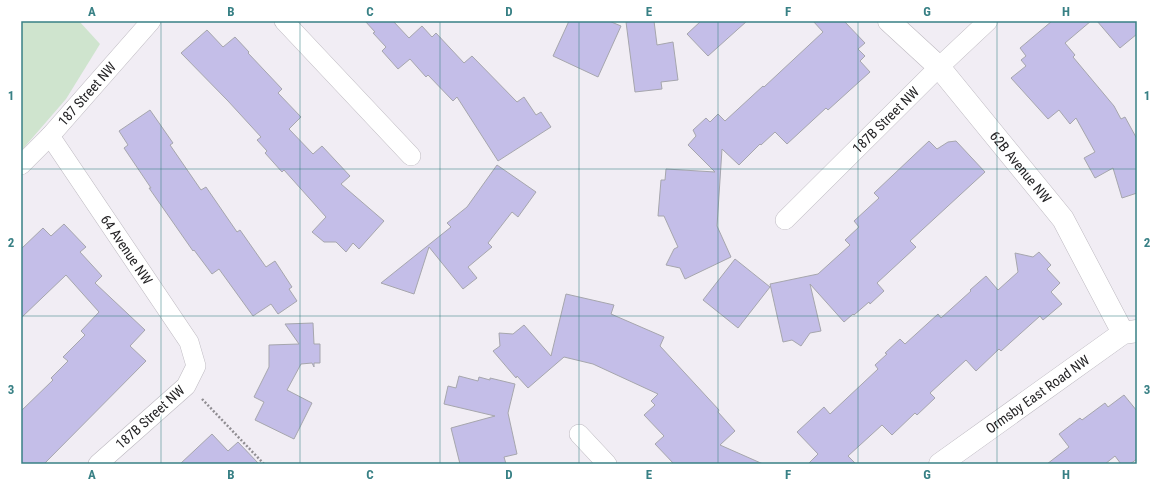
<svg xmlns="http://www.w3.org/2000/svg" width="1158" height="485" viewBox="0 0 1158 485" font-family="'Roboto Condensed',sans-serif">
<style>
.green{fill:#cfe4ce}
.building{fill:#c4bee8;stroke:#a6a6ad}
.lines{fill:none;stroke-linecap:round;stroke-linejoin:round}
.minor-casing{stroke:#bdb9c0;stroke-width:20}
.tertiary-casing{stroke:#bdb9c0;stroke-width:23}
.path{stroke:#908d92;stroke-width:2.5;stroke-dasharray:2 2;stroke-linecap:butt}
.minor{stroke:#fff;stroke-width:19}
.tertiary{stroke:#fff;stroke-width:22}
.grid{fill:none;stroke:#388085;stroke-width:1;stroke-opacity:0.55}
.labels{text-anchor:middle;stroke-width:3.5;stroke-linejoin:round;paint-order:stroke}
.street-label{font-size:14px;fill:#252426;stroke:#fff}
.neatline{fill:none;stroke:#388085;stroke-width:1.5}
.grid-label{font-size:13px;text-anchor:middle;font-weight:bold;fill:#388085}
</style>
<rect width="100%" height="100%" fill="#f1edf4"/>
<polygon class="green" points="21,21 79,21 100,44 66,99 21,151"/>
<g class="building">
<polygon points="365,21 393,21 409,38 422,26 432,37 436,33 464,63 472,56 517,102 524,97 536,115 541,112 551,127 498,161 457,97 453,101 428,75 426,77 410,59 398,69 382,51 386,47 373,33 375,32"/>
<polygon points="569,21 609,21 621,26 598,77 553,56"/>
<polygon points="635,21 654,21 657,45 673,42 678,80 661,82 662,89 635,92 626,22"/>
<polygon points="701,21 747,21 708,56 687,34"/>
<polygon points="813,21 844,21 865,43 858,49 865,56 860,61 870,72 828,110 826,108 787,144 775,132 761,145 760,144 739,165 722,149 717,226 731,257 685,279 680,268 666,265 674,249 678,247 664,216 658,216 661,180 665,180 666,169 715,172 688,145 696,136 693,130 706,118 710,122 718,114 725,121 763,86 764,87 823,32"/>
<polygon points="1052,21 1091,21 1065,43 1075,55 1073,57 1114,106 1121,119 1125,117 1137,139 1137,193 1122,198 1113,168 1095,178 1084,158 1095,152 1076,118 1070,124 1059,110 1048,119 1011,78 1026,66 1021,60 1026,56 1020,48"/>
<polygon points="1097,21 1137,21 1137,34 1120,48"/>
<polygon points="207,30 223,47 235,37 249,52 248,53 282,89 278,93 301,117 289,129 313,154 322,146 350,176 341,184 384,221 359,249 353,243 346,252 336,242 324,242 312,232 326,217 284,170 282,172 265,153 267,151 257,140 261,137 228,101 181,53"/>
<polygon points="150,110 173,143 170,145 201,190 206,187 237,232 240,230 266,267 275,261 292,287 289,289 297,301 278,314 271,304 253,316 219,269 212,274 194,250 193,251 149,188 151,188 124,148 128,145 119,131"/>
<polygon points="929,141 937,149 948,142 956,141 985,172 910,241 916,247 877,283 884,291 870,304 869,302 854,315 853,314 844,322 810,284 821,331 810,333 801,346 792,340 783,342 770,284 818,274 850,245 845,240 859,227 854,221 879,198 874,193"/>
<polygon points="497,165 536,192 518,217 512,212 488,243 492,247 468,267 477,278 463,289 429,247 414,294 381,283 451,227 447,223 467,207"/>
<polygon points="64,224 86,247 80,252 102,276 95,283 145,330 130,346 146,361 44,464 21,464 21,411 53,380 51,378 68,361 63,357 85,335 81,331 99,312 66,275 21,318 21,249 43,228 51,236"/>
<polygon points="1039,252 1051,265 1047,269 1060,283 1051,292 1062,304 1043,320 1040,316 1001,351 999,349 976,371 966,360 930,393 935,398 917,415 915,413 892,435 882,425 848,456 856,464 808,464 818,454 797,432 824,407 830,414 878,369 875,365 887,354 885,353 900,339 905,344 938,314 941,318 971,291 970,290 986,276 998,290 1018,272 1015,253 1033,257"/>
<polygon points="735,259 770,287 738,328 703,300"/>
<polygon points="566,294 614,305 611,314 664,337 660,346 719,410 718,412 735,431 720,445 763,464 674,464 655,444 664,436 644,415 655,405 651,401 658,394 593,364 564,357 528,388 517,376 516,378 493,351 500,346 499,333 513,334 524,325 551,356"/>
<polygon points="313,323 314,344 320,344 320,363 314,363 314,367 312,363 301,364 287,390 312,403 294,439 255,420 264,402 254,397 269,367 269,345 299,344 285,324"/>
<polygon points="459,376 478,381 479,377 490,380 490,378 515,384 508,413 517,454 504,457 506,464 460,464 451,428 495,416 444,404 448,386 456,388"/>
<polygon points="1124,395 1137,411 1137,459 1130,464 1121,464 1115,456 1105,464 1047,464 1069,447 1059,434 1080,418 1082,420 1105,403 1108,407"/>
<polygon points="212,434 228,451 238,442 259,464 180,464"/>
</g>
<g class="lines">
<defs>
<g id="minor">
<polyline points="284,21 411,156"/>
<path id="s1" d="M 50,136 L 189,342 L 196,366 L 186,386 L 98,464"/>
<path id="s2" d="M 21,165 L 50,136 L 151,21"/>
<path id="s3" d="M 785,220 L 939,67 L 988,21"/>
<polyline points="579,434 607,464"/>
</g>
<g id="tertiary">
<path id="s4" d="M 889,21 L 939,67 L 1063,219 L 1123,333"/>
<path id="s5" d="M 940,464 L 1123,333 L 1137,331"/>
</g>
</defs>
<use href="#minor" class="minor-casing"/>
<use href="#tertiary" class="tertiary-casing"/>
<polyline class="path" points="202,399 264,464"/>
<use href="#minor" class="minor"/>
<use href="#tertiary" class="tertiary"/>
</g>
<path class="grid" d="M 161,21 L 161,464M 300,21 L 300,464M 440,21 L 440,464M 579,21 L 579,464M 718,21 L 718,464M 858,21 L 858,464M 997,21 L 997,464M 21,169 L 1137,169M 21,316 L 1137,316"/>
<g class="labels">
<g class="street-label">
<text dy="5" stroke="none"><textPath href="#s2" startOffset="97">187 Street NW</textPath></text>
<text dy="5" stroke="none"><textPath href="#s3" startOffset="142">187B Street NW</textPath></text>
<text dy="5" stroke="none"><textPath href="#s4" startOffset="197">62B Avenue NW</textPath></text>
<text dy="5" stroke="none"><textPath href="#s1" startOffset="137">64 Avenue NW</textPath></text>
<text dy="5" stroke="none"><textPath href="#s5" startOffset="120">Ormsby East Road NW</textPath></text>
<text transform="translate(150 417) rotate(-42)" y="5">187B Street NW</text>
</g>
</g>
<rect width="1158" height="485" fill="none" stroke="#ffffff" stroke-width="44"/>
<rect x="22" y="22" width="1114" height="441" class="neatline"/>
<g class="grid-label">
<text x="92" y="16">A</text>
<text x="231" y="16">B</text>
<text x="370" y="16">C</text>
<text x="509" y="16">D</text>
<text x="649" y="16">E</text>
<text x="788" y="16">F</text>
<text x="927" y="16">G</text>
<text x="1066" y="16">H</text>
<text x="11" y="100">1</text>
<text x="1147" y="100">1</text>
<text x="11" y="247">2</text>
<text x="1147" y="247">2</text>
<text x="11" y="394">3</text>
<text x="1147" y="394">3</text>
<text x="92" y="479">A</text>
<text x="231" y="479">B</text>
<text x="370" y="479">C</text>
<text x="509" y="479">D</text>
<text x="649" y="479">E</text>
<text x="788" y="479">F</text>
<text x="927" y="479">G</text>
<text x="1066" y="479">H</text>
</g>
</svg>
